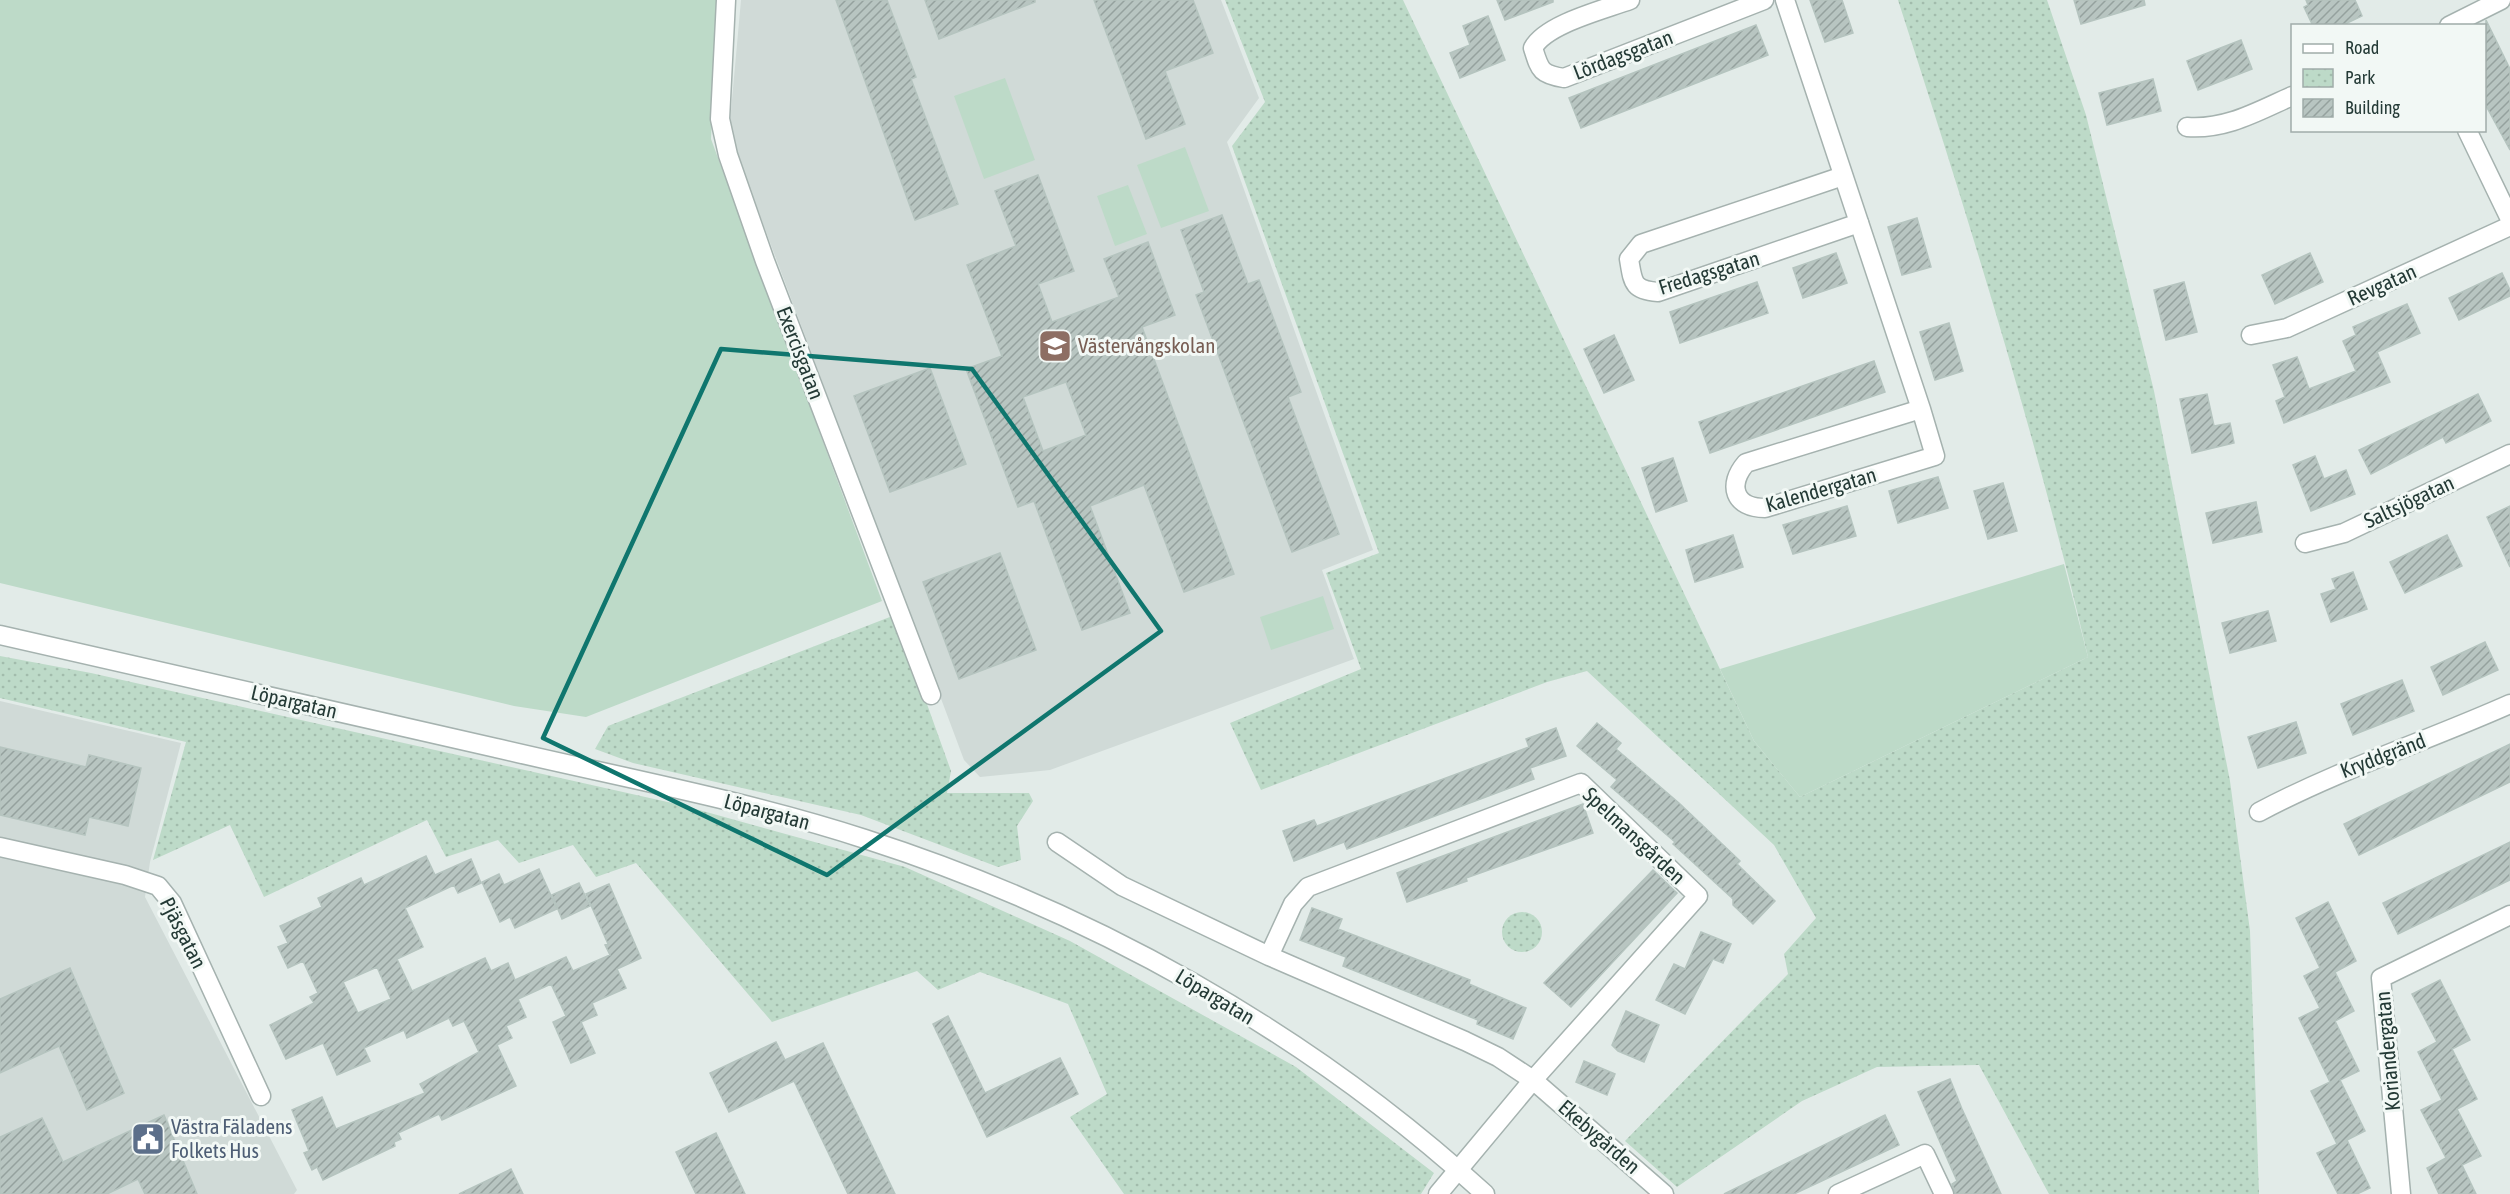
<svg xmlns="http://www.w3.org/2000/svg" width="2510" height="1194" viewBox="0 0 2510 1194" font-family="'Asap Condensed',sans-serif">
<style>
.built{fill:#d0dad7}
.green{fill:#bddac8}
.park{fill:url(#park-dots)}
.building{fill:url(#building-hatch);stroke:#b5c4bf;stroke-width:1.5;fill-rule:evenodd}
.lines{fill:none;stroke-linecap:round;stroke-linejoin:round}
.minor-casing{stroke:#a5b2af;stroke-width:21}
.minor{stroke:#fff;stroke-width:18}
.marked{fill:none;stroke:#0f766e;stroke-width:4.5;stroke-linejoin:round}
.labels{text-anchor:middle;stroke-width:6;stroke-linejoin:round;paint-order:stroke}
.street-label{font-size:21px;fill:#243a36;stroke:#f2f8f5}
.education-label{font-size:21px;fill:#785e54;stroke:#f2f8f5;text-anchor:start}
.service-label{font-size:21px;fill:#4e5e75;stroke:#f2f8f5;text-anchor:start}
</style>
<defs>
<pattern id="park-dots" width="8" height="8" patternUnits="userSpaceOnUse" patternTransform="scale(1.5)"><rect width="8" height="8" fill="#bddac8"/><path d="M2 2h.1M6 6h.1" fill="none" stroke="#a2bcac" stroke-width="1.8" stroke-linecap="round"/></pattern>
<pattern id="building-hatch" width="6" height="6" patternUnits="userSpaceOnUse" patternTransform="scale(1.5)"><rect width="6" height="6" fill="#b8c5c1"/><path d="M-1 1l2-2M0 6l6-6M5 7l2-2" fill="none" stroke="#95a19e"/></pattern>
</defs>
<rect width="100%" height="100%" fill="#e2ebe8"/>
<g class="built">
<polygon points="741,0 1221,0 1259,98 1227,142 1373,550 1322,570 1354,659 1050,770 980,777 964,760 729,133"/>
<polygon points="0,701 181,743 150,862 145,897 297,1190 294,1194 0,1194"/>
</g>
<g class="green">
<polygon points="0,0 717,0 711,139 882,601 586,717 514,706 0,583"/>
<polygon points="1005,78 1035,160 984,179 954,96"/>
<polygon points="1185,147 1209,211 1161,228 1137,165"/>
<polygon points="1128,185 1147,234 1115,246 1097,196"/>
<polygon points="2064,564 2088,657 1800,797 1754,741 1720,669"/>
<polygon points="1323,596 1334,629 1271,650 1260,617"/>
</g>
<g class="park">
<path d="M 1225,0 L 1403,0 L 1754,741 L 1800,797 L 2088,657 C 2036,435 1968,217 1898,0 L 2047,0 L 2086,115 L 2154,391 L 2230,781 L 2250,931 L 2259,1194 L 2049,1194 L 1979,1065 L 1877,1067 L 1802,1101 L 1677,1187 L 1625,1141 L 1788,974 L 1784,954 L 1816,918 L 1774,845 L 1587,671 L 1547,682 L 1261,790 L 1230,723 L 1361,669 L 1326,573 L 1379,553 L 1232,146 L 1265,102 Z"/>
<polygon points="895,615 951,771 947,793 1029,793 1033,801 1017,826 1021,860 998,867 861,815 633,763 595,749 608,726"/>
<polygon points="0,656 91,673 681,805 905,867 1070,941 1296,1067 1434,1173 1421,1194 1124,1194 1070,1117 1107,1094 1068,1004 980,972 938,990 917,971 772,1022 636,863 596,877 573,845 519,863 498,840 446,857 427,820 264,897 230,825 153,860 186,742 0,698"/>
<circle cx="1522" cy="932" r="20"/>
</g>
<g class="building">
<polygon points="836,0 887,0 916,77 911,79 958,204 915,220"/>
<polygon points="925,0 1035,0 1035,2 939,39"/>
<polygon points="1094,0 1193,0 1213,53 1165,71 1185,124 1146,139"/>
<polygon points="1497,0 1553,0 1553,2 1505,20"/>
<polygon points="1810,0 1842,0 1853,33 1825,42"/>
<polygon points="2074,0 2144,0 2145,5 2081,24"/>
<polygon points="2306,0 2355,0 2362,16 2341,26 2313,26 2304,7 2308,5"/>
<polygon points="1488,16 1505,60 1460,78 1450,53 1470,45 1463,26"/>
<polygon points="2486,20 2510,69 2510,150 2484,102"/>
<polygon points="1756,25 1768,55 1581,128 1569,98"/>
<polygon points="2241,40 2252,69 2198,90 2187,61"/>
<polygon points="2153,79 2161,111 2107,125 2099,93"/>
<path d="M 1038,175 L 1074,271 L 1038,284 L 1052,322 L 1119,297 L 1104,259 L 1148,242 L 1175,315 L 1142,327 L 1234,574 L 1184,592 L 1144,485 L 1090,506 L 1130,613 L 1082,630 L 1034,501 L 1018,507 L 966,369 L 1002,356 L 967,265 L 1016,246 L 995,191 ZM 1066,382 L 1086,435 L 1043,451 L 1023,397 Z"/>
<polygon points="1222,215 1248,284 1259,280 1301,392 1288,397 1339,534 1292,552 1196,295 1204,292 1181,230"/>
<polygon points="1917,218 1931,267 1902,275 1888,227"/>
<polygon points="1836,253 1847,283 1803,298 1793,268"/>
<polygon points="2310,253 2323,282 2275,304 2262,275"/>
<polygon points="2502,273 2510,290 2510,296 2459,320 2449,298"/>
<polygon points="1757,282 1768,313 1680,343 1670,312"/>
<polygon points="2184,282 2197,332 2166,340 2154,290"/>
<polygon points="2407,304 2420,333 2377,352 2390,382 2284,423 2276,401 2285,397 2273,365 2297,357 2309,389 2356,371 2343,341 2356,335 2353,327"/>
<polygon points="1949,323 1963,371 1935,380 1920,332"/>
<polygon points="1614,335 1634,380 1604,393 1584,349"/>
<polygon points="1874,361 1885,392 1710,453 1699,422"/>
<polygon points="930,368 966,464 890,492 854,396"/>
<polygon points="2207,394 2214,426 2230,423 2234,443 2192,453 2180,399"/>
<polygon points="2478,394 2491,421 2446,443 2443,437 2371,474 2359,450"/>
<polygon points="2315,456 2324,479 2346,470 2355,494 2311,511 2293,465"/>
<polygon points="1673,458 1687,501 1656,512 1642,468"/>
<polygon points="1938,477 1948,508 1898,523 1889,491"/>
<polygon points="2003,483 2017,531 1988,539 1974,491"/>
<polygon points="2256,502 2262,532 2213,543 2206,513"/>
<polygon points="1847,506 1856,536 1793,554 1783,525"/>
<polygon points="2510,506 2510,567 2487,517"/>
<polygon points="1733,535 1743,567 1695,582 1686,550"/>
<polygon points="2447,535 2462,566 2405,593 2390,562"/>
<polygon points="1000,553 1036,650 959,679 923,582"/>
<polygon points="2353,572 2367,609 2331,622 2321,594 2336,589 2332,579"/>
<polygon points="2268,611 2276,641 2230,653 2222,623"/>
<polygon points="2485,642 2498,670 2443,695 2431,667"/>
<polygon points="2402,680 2414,711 2353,735 2341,704"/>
<polygon points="2296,722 2306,753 2258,768 2248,737"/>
<polygon points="1597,723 1621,743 1616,749 1679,803 1740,861 1737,864 1775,901 1753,924 1733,905 1733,899 1673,844 1675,842 1611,787 1617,780 1577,746"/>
<polygon points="1556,728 1566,756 1530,768 1534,779 1347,849 1344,842 1294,861 1283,831 1314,820 1317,826 1529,747 1526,739"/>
<polygon points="2510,744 2510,782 2359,855 2344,824"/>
<polygon points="0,747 86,767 89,755 141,768 128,826 89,817 85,835 0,815"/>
<polygon points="1583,804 1593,833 1466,878 1467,881 1407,902 1397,873"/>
<polygon points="2510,842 2510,880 2398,934 2383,903"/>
<path d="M 426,856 L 435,875 L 471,859 L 481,883 L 458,893 L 454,885 L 405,908 L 423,947 L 397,959 L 412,991 L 485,958 L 491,971 L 508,963 L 515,980 L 566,957 L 573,971 L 610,955 L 605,945 L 608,944 L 586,894 L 609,884 L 641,958 L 617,969 L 626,988 L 592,1003 L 597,1015 L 581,1022 L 595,1053 L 571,1063 L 553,1022 L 566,1016 L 551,984 L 518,999 L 526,1017 L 506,1026 L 512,1038 L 497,1045 L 516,1086 L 442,1120 L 439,1114 L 398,1133 L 401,1139 L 394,1142 L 395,1146 L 323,1180 L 317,1167 L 312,1170 L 304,1153 L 309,1151 L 292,1110 L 322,1097 L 336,1129 L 425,1093 L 420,1084 L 479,1052 L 464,1021 L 453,1026 L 449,1018 L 407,1038 L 404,1030 L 364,1048 L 370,1061 L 337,1075 L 323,1043 L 286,1059 L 270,1025 L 314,1003 L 310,997 L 318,993 L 303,961 L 288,968 L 278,947 L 288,943 L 280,926 L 322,907 L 318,898 L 361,878 L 364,885 ZM 377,967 L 391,999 L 358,1013 L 343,982 Z"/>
<polygon points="539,869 557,909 515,928 510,917 500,922 482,882 499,874 504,885"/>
<polygon points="1653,870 1677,893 1571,1007 1544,983"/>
<polygon points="579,883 590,906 562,919 552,895"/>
<polygon points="2328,902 2356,961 2335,972 2354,1011 2335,1021 2359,1071 2340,1080 2365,1131 2347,1140 2370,1188 2357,1194 2338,1194 2317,1153 2337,1144 2311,1091 2330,1082 2299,1018 2320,1008 2304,976 2320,968 2296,918"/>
<polygon points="1312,908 1342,919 1338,929 1470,980 1469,984 1526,1008 1513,1039 1477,1024 1478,1020 1343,966 1346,957 1300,940"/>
<polygon points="1701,932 1731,944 1723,963 1713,959 1685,1014 1656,1000 1674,964 1685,969"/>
<polygon points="70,968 124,1093 87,1110 59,1046 0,1073 0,999"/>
<polygon points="2440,980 2470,1040 2452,1049 2477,1099 2457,1109 2481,1156 2462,1165 2476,1194 2439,1194 2427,1168 2446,1158 2421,1110 2442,1100 2418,1052 2437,1042 2412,994"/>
<polygon points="1626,1011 1659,1025 1644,1062 1618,1051 1612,1045"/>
<polygon points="948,1016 985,1093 1060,1058 1078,1094 987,1137 933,1024"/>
<polygon points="776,1042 785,1060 823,1043 895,1194 848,1194 794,1081 729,1112 710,1073"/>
<polygon points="1584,1061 1615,1074 1607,1095 1576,1082"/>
<polygon points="1950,1079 1962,1109 2001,1194 1955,1194 1952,1184 1957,1181 1918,1092"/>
<polygon points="164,1115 197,1194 145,1194 138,1179 107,1194 0,1194 0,1137 42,1118 63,1162"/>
<polygon points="1885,1115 1899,1145 1794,1194 1724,1194"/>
<polygon points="716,1133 727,1156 745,1194 696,1194 676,1152"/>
<polygon points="511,1169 523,1194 459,1194"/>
</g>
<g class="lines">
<defs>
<g id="minor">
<polyline points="726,0 720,119 728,155 765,261 931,695"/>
<path d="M 1630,0 C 1603,10 1546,24 1533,48 C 1540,70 1540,74 1564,78 L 1764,0"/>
<path d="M 1785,0 L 1921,409 L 1935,456 L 1765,508 C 1734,508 1727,485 1746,463 L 1921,409"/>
<polyline points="2449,26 2501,0"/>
<path d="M 2187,127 C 2226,130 2258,111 2292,96"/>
<polyline points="2467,130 2510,219"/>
<path d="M 1843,176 L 1641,244 L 1629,259 C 1633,282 1632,290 1658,292 L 1859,223"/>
<polyline points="2251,335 2287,328 2510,226"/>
<polyline points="2305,543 2344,533 2510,454"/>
<path d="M 0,635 C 166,672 331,710 496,748 C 619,777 745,800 865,839 C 1092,912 1308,1032 1485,1194"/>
<path d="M 2259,812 C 2340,769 2427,741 2510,704"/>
<polyline points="1057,842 1122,886 1269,956 1465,1041 1498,1057 1533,1080 1698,896 1581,783 1308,887 1293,904 1269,956"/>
<polyline points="0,847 125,875 158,886 172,903 261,1096"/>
<polyline points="1438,1194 1533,1080 1664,1194"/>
<polyline points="1838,1194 1925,1154 1944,1194"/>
<polyline points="2401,1194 2381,978 2510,915"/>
</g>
</defs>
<use href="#minor" class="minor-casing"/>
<use href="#minor" class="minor"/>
</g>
<path class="marked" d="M 721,349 L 972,369 L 1161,631 L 827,875 L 543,738 Z"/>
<defs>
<symbol id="school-square" viewBox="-11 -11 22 22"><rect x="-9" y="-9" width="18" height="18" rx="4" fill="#8d6e63" stroke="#f2f8f5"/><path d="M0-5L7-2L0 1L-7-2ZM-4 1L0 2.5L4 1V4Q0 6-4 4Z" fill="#fff"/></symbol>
<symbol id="civic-square" viewBox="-11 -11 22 22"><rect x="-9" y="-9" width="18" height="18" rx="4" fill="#5c6f8a" stroke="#f2f8f5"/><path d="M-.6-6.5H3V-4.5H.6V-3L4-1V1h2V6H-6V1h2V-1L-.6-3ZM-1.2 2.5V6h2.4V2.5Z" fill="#fff"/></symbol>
</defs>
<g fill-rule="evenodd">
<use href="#school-square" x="1036" y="327" width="38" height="38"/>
<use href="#civic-square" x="129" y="1120" width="38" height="38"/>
</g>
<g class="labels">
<g class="street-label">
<text transform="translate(1623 55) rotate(-21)" y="7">Lördagsgatan</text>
<text transform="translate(1709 273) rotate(-17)" y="7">Fredagsgatan</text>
<text transform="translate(2382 285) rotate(-24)" y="7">Revgatan</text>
<text transform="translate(800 353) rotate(69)" y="7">Exercisgatan</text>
<text transform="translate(1821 490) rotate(-16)" y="7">Kalendergatan</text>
<text transform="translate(2409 502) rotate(-25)" y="7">Saltsjögatan</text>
<text transform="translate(294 702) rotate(13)" y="7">Löpargatan</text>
<text transform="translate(2383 756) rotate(-21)" y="7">Kryddgränd</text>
<text transform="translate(767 812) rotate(15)" y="7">Löpargatan</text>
<text transform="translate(1634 836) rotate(43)" y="7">Spelmansgården</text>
<text transform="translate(183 933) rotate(63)" y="7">Pjäsgatan</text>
<text transform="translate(1215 997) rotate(31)" y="7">Löpargatan</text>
<text transform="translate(2388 1051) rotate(-95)" y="7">Koriandergatan</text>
<text transform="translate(1599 1137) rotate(41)" y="7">Ekebygården</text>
</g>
<g class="education-label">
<text x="1078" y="353">Västervångskolan</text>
</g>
<g class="service-label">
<text x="171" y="1134">Västra Fäladens<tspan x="171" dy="24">Folkets Hus</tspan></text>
</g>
</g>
<rect x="2291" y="24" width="195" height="108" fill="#f2f8f5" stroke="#a0aca9" stroke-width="1.5"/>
<rect x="2303" y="44" width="30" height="9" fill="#ffffff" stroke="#a0aca9" stroke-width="1.5"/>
<text x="2345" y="54" font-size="18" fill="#243a36">Road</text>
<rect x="2303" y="69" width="30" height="18" fill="url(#park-dots)" stroke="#a0aca9" stroke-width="1.5"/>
<text x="2345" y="84" font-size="18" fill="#243a36">Park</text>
<rect x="2303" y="99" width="30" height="18" fill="url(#building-hatch)" stroke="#a0aca9" stroke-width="1.5"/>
<text x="2345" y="114" font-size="18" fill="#243a36">Building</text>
</svg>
